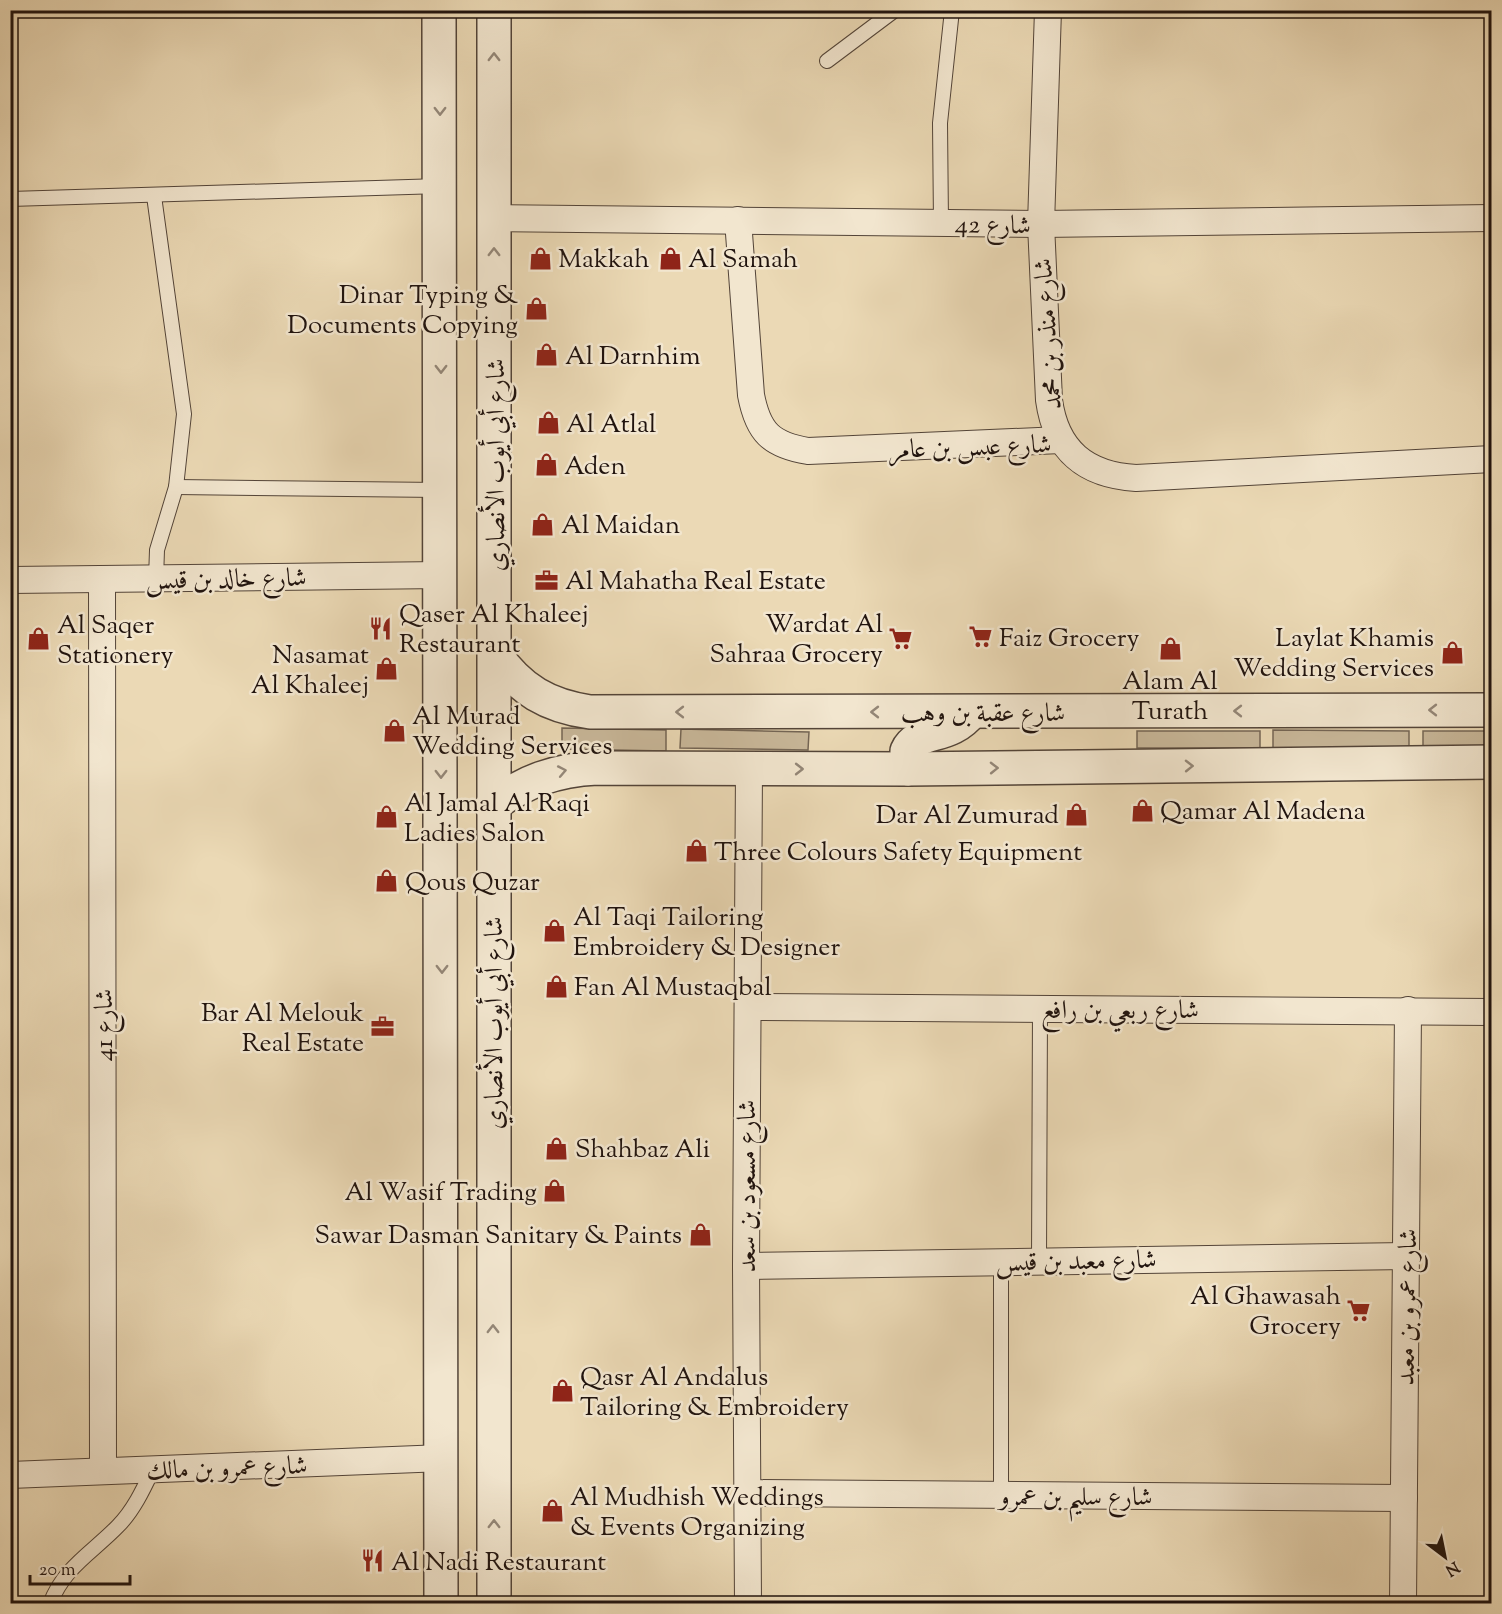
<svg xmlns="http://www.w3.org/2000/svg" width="1502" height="1614" viewBox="0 0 1502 1614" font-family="'Sorts Mill Goudy',Amiri,serif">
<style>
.green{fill:#c8b799;stroke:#746554;stroke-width:1.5}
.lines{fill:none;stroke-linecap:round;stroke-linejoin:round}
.service-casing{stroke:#534438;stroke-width:16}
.minor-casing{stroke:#534438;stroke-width:28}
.tertiary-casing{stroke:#534438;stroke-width:36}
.service{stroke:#f2e6cf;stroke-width:14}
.minor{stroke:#f2e6cf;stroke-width:26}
.tertiary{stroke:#f2e6cf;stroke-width:33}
.oneway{stroke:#948778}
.labels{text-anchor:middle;stroke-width:5;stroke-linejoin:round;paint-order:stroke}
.street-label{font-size:26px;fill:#20130e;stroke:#f2e6cf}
.poi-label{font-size:26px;fill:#20130e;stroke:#f2e6cf;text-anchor:start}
</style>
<rect width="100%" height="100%" fill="#ebd9b5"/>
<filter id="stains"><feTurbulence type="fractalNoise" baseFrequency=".00333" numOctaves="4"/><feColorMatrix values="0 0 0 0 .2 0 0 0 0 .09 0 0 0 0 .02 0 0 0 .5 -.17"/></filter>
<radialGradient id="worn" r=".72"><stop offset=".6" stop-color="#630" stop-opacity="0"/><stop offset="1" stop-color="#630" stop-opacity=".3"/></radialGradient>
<g class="green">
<polygon points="562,728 666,730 666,751 562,749"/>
<polygon points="681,729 809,732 808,750 680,748"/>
<polygon points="1273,730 1409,731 1409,750 1273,749"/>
<rect x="1137" y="731" width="123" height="17"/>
<polygon points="1423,731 1491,731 1491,749 1423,748"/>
</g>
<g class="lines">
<defs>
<g id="service">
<polyline points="827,61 895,10"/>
<polyline points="154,196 184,414 176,487 157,550 156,579"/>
<polyline points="10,199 441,186"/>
<polyline points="941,223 940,123 952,10"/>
<polyline points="176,487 440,490"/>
<polyline points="1039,1261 1040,1009"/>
<polyline points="1001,1495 1001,1261"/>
<path d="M 50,1604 C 64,1567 92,1553 118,1526 C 133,1511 143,1490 152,1471"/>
</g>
<g id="minor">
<path d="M 1048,10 L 1041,224 L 1049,400 C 1056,451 1086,475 1136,478 L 1492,459"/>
<polyline points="494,218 1041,224 1492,218"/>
<path d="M 738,220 L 751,395 C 758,432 771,445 808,451 L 1061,440"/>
<polyline points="102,579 103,1470"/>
<polyline points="10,580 441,575"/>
<polyline points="748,1007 1492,1012"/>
<polyline points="746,1266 1406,1256"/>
<polyline points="10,1475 443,1458"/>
<polyline points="747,1493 1404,1498"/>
<polyline points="748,1604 746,1266 749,768"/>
<polyline points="1403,1604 1408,1010"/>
</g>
<g id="tertiary">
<polyline points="439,10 441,1604"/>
<polyline points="494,10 494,1604"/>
<path d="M 495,654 C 520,690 548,706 590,712 L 1492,710"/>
<path d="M 908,769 L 907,751 C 917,728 950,740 971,712"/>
<path d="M 492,806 C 524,781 556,770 597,768 L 908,769 L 1492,762"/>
</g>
</defs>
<use href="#service" class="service-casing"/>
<use href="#minor" class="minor-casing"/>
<use href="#tertiary" class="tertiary-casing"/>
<use href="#service" class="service"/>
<use href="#minor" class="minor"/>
<use href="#tertiary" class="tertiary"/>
</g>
<defs><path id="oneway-chevron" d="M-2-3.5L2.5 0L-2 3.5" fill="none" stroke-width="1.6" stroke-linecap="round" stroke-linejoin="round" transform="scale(1.5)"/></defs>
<g class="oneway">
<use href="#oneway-chevron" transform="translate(494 57) rotate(-90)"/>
<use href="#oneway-chevron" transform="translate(440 111) rotate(90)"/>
<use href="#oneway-chevron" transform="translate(494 252) rotate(-90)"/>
<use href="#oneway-chevron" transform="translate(441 369) rotate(90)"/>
<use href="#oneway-chevron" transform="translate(1433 710) rotate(180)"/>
<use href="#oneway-chevron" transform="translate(1238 711) rotate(180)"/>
<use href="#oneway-chevron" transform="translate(680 712) rotate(-180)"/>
<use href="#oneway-chevron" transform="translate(875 712) rotate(-180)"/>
<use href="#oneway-chevron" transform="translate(1189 766) rotate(-1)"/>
<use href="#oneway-chevron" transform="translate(994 768) rotate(-1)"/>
<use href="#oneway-chevron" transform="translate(799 769)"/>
<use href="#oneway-chevron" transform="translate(562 771) rotate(-11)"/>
<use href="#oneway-chevron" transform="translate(441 774) rotate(90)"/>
<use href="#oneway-chevron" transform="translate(442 969) rotate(90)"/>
<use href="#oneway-chevron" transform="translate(493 1329) rotate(-90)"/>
<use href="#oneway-chevron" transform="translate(494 1524) rotate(-90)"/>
</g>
<defs>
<symbol id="shop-bare" viewBox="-9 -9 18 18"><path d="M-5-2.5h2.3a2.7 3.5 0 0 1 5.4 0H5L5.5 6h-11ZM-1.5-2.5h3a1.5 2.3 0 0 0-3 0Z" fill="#8f2418" stroke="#f2e6cf" stroke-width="2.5" paint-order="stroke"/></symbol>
<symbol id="office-bare" viewBox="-9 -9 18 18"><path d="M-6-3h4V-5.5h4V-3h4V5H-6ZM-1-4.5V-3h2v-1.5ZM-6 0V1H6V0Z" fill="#8f2418" stroke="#f2e6cf" stroke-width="2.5" paint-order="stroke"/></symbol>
<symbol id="restaurant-bare" viewBox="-9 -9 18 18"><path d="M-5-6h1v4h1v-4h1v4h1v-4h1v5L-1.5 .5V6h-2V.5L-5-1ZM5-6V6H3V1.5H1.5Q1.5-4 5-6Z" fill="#8f2418" stroke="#f2e6cf" stroke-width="2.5" paint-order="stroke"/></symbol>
<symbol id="supermarket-bare" viewBox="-9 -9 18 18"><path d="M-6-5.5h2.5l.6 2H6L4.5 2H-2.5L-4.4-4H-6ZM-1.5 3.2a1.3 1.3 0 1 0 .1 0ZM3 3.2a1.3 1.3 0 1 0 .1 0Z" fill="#8f2418" stroke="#f2e6cf" stroke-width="2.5" paint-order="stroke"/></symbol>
</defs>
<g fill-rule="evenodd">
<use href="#shop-bare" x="524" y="242" width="33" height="33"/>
<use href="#shop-bare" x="654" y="242" width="33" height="33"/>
<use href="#shop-bare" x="520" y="292" width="33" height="33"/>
<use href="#shop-bare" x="530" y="338" width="33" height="33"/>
<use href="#shop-bare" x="532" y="406" width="33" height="33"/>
<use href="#shop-bare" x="530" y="448" width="33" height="33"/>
<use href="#shop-bare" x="526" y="508" width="33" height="33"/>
<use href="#office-bare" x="530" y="564" width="33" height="33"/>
<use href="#restaurant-bare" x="364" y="612" width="33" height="33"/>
<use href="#supermarket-bare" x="964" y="620" width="33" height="33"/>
<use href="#supermarket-bare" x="884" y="622" width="33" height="33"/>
<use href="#shop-bare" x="22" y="622" width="33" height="33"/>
<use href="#shop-bare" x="1154" y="632" width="33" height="33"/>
<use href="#shop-bare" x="1436" y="636" width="33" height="33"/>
<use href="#shop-bare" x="370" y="652" width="33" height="33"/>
<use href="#shop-bare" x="378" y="714" width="33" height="33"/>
<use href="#shop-bare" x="1126" y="794" width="33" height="33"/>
<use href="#shop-bare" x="1060" y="798" width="33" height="33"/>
<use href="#shop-bare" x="370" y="800" width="33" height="33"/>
<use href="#shop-bare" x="680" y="834" width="33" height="33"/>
<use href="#shop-bare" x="370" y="864" width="33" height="33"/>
<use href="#shop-bare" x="538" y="914" width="33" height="33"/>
<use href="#shop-bare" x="540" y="970" width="33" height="33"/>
<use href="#office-bare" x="366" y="1010" width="33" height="33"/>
<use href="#shop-bare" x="540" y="1132" width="33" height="33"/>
<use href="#shop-bare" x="538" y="1174" width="33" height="33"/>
<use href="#shop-bare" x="684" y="1218" width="33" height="33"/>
<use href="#supermarket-bare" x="1342" y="1294" width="33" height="33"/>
<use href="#shop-bare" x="546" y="1374" width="33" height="33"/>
<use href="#shop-bare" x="536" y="1494" width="33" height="33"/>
<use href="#restaurant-bare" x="356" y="1544" width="33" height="33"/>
</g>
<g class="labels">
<g class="street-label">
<text transform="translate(993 224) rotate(1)" y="9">شارع 42</text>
<text transform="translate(1047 334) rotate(-94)" y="9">شارع منذر بن محمد</text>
<text transform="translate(970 446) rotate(-2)" y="9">شارع عبس بن عامر</text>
<text transform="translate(495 465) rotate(-90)" y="9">شارع أبي أيوب الأنصاري</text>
<text transform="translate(226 578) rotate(-1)" y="9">شارع خالد بن قيس</text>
<text x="983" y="721">شارع عقبة بن وهب</text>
<text x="1120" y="1018">شارع ربعي بن رافع</text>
<text transform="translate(493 1023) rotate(-90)" y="9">شارع أبي أيوب الأنصاري</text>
<text transform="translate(103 1025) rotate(-90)" y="9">شارع 41</text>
<text transform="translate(746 1186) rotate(-90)" y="9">شارع مسعود بن سعد</text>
<text transform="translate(1076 1260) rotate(-1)" y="9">شارع معبد بن قيس</text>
<text transform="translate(1406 1307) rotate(-89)" y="9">شارع عمرو بن معبد</text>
<text transform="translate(227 1467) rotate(-2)" y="9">شارع عمرو بن مالك</text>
<text x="1076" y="1505">شارع سليم بن عمرو</text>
</g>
<g class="poi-label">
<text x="558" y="267">Makkah</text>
<text x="688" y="267">Al Samah</text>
<text x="518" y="303" text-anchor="end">Dinar Typing &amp;<tspan x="518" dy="30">Documents Copying</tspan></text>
<text x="565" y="364">Al Darnhim</text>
<text x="566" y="432">Al Atlal</text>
<text x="564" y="474">Aden</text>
<text x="561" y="533">Al Maidan</text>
<text x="565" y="589">Al Mahatha Real Estate</text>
<text x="399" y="622">Qaser Al Khaleej<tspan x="399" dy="30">Restaurant</tspan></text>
<text x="883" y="632" text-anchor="end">Wardat Al<tspan x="883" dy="30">Sahraa Grocery</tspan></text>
<text x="57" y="633">Al Saqer<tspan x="57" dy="30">Stationery</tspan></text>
<text x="999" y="646">Faiz Grocery</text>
<text x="1434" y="646" text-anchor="end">Laylat Khamis<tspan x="1434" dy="30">Wedding Services</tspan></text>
<text x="369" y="663" text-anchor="end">Nasamat<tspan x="369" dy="30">Al Khaleej</tspan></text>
<text x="1170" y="689" text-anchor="middle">Alam Al<tspan x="1170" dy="30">Turath</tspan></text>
<text x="412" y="724">Al Murad<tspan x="412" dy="30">Wedding Services</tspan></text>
<text x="404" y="811">Al Jamal Al Raqi<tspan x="404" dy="30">Ladies Salon</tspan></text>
<text x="1160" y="819">Qamar Al Madena</text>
<text x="1059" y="823" text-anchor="end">Dar Al Zumurad</text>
<text x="714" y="860">Three Colours Safety Equipment</text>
<text x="405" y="890">Qous Quzar</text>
<text x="573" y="925">Al Taqi Tailoring<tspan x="573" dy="30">Embroidery &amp; Designer</tspan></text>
<text x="574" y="995">Fan Al Mustaqbal</text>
<text x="364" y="1021" text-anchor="end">Bar Al Melouk<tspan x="364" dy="30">Real Estate</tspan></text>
<text x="575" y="1157">Shahbaz Ali</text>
<text x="537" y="1200" text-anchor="end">Al Wasif Trading</text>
<text x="682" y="1243" text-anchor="end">Sawar Dasman Sanitary &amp; Paints</text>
<text x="1341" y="1304" text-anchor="end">Al Ghawasah<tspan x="1341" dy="30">Grocery</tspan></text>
<text x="580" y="1385">Qasr Al Andalus<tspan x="580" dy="30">Tailoring &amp; Embroidery</tspan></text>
<text x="570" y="1505">Al Mudhish Weddings<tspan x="570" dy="30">&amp; Events Organizing</tspan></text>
<text x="391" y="1570">Al Nadi Restaurant</text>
</g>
</g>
<rect width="1502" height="1614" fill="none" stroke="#ebd9b5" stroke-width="36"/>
<rect x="12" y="12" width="1478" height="1590" fill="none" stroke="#20130e" stroke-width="3"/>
<rect x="18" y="18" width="1466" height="1578" fill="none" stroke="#20130e" stroke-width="1.5"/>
<g transform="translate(1445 1557) rotate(148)" stroke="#f2e6cf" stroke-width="4.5" paint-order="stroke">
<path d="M0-4.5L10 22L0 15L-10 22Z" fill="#20130e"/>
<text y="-9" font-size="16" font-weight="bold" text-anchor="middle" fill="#20130e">N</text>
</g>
<path d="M30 1575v9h100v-9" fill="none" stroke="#20130e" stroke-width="3"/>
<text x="39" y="1575" font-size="18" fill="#20130e" stroke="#f2e6cf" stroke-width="4.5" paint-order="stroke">20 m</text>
<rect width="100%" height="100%" filter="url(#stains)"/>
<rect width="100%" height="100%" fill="url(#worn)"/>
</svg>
